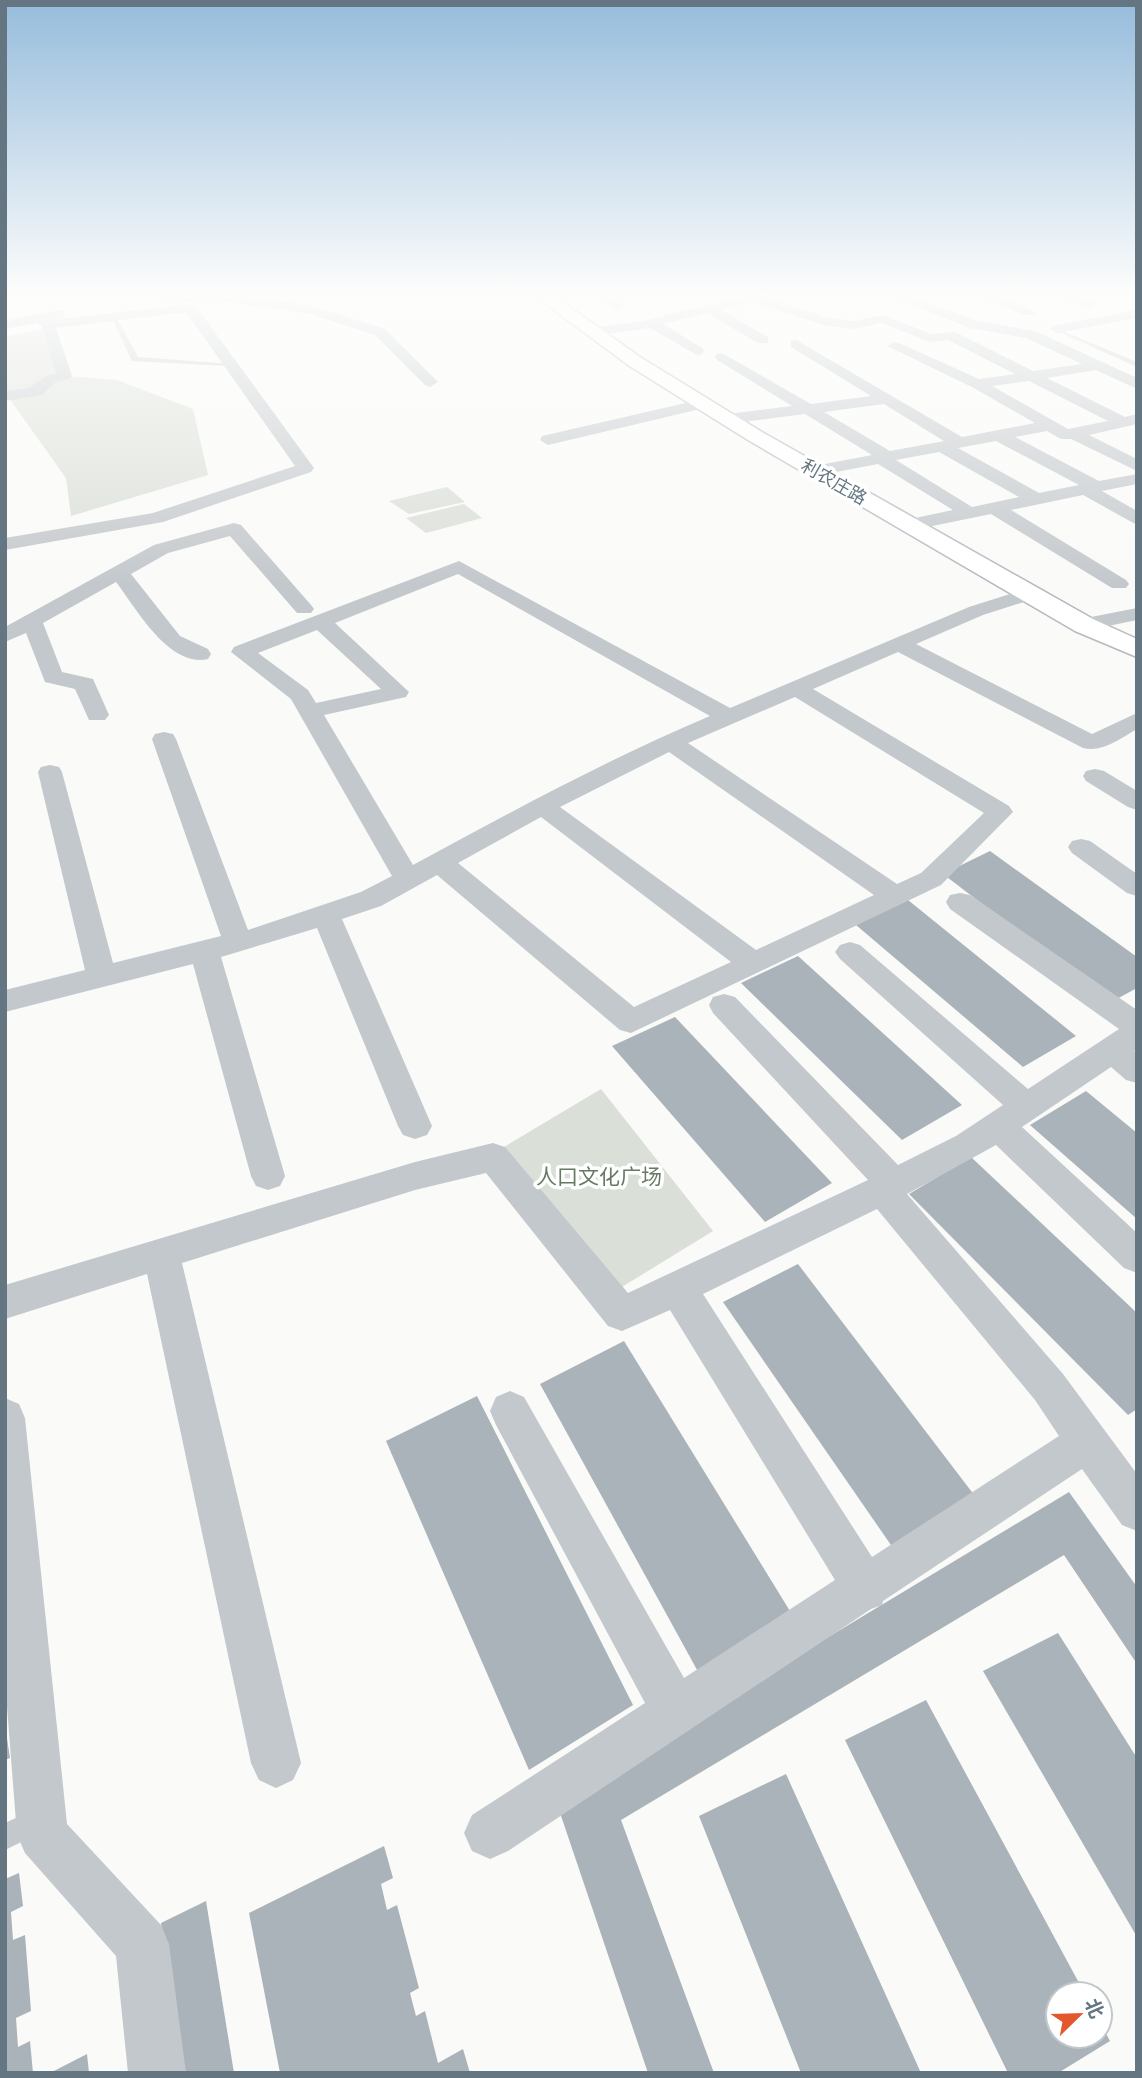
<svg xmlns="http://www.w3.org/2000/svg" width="1142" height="2078" viewBox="0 0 1142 2078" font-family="'Space Grotesk','Noto Sans SC',sans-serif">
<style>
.green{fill:#dadfd7}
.building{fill:#aab3b9}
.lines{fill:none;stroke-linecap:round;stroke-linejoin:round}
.secondary-casing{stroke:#b3babf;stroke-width:3}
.lane{fill:#c3c8cc;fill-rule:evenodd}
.street{fill:#c3c8cc;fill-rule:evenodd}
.secondary{fill:#fff;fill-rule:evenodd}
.labels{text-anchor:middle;stroke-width:7;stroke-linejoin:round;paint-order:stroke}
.far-street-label{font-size:18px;fill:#657683;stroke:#fff}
.park-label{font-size:21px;fill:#687a64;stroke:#fff}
</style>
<rect width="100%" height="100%" fill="#fafaf8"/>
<g class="green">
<polygon points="50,328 66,376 117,380 193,409 208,475 71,516 66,478 6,394 5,336"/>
<polygon points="447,487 465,502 409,514 389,501"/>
<polygon points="464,504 482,518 426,533 406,518"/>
<polygon points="601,1089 713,1231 617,1290 504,1147"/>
</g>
<g class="building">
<polygon points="990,851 1137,957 1137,988 1111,1002 943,874"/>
<polygon points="908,900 1076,1036 1023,1067 856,925"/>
<polygon points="798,956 962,1105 902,1140 741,983"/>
<polygon points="675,1017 832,1183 765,1222 612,1046"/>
<polygon points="1086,1091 1137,1133 1137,1219 1030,1125"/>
<polygon points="971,1157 1137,1313 1137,1409 1128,1415 909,1194"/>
<polygon points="798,1264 994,1521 911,1574 723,1302"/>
<polygon points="624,1341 801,1629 707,1688 540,1384"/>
<polygon points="477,1396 633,1705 529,1770 386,1441"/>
<polygon points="1069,1492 1137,1587 1137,1664 1064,1555 621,1820 714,2073 648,2073 556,1801"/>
<polygon points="1058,1633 1137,1758 1137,1937 983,1671"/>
<polygon points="926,1700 1085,1994 1058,1994 1058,2036 1100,2036 1100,2022 1110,2041 1058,2073 1008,2073 845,1740"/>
<polygon points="5,1725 10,1758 5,1760"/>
<polygon points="786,1774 921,2073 801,2073 699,1816"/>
<polygon points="384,1846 393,1878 381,1884 387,1910 397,1905 419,1988 410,1993 416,2016 425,2011 438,2063 463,2049 470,2073 280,2073 249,1913"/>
<polygon points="19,1873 23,1906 11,1912 13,1940 25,1935 31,2011 16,2018 18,2047 30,2041 33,2073 5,2073 5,1879"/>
<polygon points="206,1901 234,2073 182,2073 161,1923"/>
<polygon points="87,2054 89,2073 50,2073"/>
</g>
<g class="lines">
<defs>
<polygon id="secondary" points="534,295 553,295 640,357 762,432 1093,619 1137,639 1137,657 1075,631 748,440 628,365"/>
</defs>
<use href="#secondary" class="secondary-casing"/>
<g class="lane">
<polygon points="111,316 116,317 138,357 232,364 228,366 132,361"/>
<polygon points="1055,328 1137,362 1137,367 1055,330"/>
<polygon points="35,1809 44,1813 48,1822 44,1831 5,1850 5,1823"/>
</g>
<g class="street">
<polygon points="177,295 234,295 309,305 385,329 438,382 430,387 425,385 375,335 307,313 211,300 166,304 159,300 161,297"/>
<polygon points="594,295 609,295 624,306 617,310"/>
<path d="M 749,295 L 758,295 L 825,317 L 853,321 L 883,315 L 931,334 L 955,332 L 1033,371 L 1082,364 L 1026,338 L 970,328 L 887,295 L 906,295 L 978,321 L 1035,331 L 1137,378 L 1137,389 L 1096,370 L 1047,378 L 1125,417 L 1137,414 L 1137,424 L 1089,435 L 1137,459 L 1137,471 L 1071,439 L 1061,439 L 1047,431 L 1015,437 L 1099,481 L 1137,474 L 1137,484 L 1102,491 L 1137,511 L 1137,525 L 1083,495 L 1011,510 L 1126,580 L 1129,584 L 1126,588 L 1112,588 L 991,514 L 908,531 L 901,529 L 899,525 L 901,521 L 953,510 L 878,464 L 815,476 L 809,475 L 806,471 L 809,467 L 872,455 L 805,414 L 728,424 L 720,419 L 728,414 L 792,406 L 717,360 L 715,357 L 717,354 L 722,353 L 811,404 L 871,396 L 791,347 L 791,341 L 796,340 L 962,437 L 1035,423 L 972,387 L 887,346 L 894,342 L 899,343 L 979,379 L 1015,374 L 948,340 L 930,342 L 882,323 L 853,329 L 823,325 L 752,302 L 721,310 L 768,337 L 768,343 L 758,343 L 707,313 L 663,324 L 702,348 L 704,351 L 702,354 L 697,355 L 650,328 L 593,336 L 586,332 L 593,328 L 643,321 ZM 1029,381 L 1108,421 L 1068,429 L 992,386 ZM 884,404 L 944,441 L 890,451 L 824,412 ZM 996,441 L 1079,485 L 1039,493 L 958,448 ZM 939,452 L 1019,497 L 972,507 L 896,460 Z"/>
<polygon points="862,295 876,295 870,299"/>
<polygon points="976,295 994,295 1035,312 1033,315 1023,315"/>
<polygon points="1056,295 1075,295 1095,304 1088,308"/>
<polygon points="190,304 195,305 314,468 311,472 163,522 5,550 5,538 153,513 295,466 186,312 56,328 72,376 69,379 56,382 42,395 5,401 5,391 29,388 46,376 56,373 42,327 37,323 5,329 5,321 59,310 64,311 64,317 51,320"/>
<polygon points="1137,310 1137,318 1057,333 1050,329 1057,325"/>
<polygon points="703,399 709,401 711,404 709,407 548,445 540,440 542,436"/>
<path d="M 234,523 L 241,525 L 311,605 L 314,609 L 311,613 L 297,613 L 230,536 L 168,553 L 131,574 L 180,636 L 208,649 L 211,654 L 208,659 C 169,668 136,608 116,582 L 43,623 L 62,672 L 93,679 L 109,715 L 105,720 L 89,720 L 75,689 L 45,682 L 26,633 L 5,642 L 5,627 L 154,545 Z"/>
<path d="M 459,561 L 730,708 L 969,607 L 1029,588 L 1036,590 L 1039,594 L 1036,598 L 983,615 L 916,644 L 1092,734 L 1137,713 L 1137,729 C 1121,738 1102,753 1083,748 L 898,652 L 813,689 L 1009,806 L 1013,812 L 941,885 L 631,1033 L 620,1030 L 437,875 L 381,906 L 342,919 L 432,1126 L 427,1135 L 415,1139 L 403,1135 L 398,1126 L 317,928 L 221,957 L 285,1176 L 280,1186 L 268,1190 L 256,1186 L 251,1176 L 193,964 L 5,1012 L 5,990 L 85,970 L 38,772 L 41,767 L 50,765 L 59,767 L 62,772 L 113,963 L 221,936 L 152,739 L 155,734 L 164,732 L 173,734 L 176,739 L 248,930 L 361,892 L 392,876 L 291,699 L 231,652 L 234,647 ZM 458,574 L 710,716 C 608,759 511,812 413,865 L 324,715 L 406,697 L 409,692 L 335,623 ZM 317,630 L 381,689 L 316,703 L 308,690 L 258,653 ZM 795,697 L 984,813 L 921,873 L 897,884 L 688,743 ZM 669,752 L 874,895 L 756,950 L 560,807 ZM 541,817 L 731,962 L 634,1007 L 458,863 Z"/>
<polygon points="1137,608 1137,620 1084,631 1076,630 1073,625 1076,620"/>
<polygon points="1095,769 1104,771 1137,791 1137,810 1128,807 1086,781 1083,776 1086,771"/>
<polygon points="1081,839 1090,841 1137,874 1137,896 1127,893 1072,853 1068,847 1072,841"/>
<path d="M 960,893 L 970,895 L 1137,1010 L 1137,1049 L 1134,1051 L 1137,1053 L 1137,1083 L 1126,1080 L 1111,1067 L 1022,1127 L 1137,1233 L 1137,1273 L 1124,1268 L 996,1145 L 907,1194 L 1063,1374 L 1137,1474 L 1137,1531 L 1122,1525 L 1082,1469 L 883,1601 L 882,1605 L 871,1609 L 508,1851 L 490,1859 L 472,1851 L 464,1833 L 472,1815 L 645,1703 L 496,1425 L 490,1411 L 496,1397 L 510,1391 L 524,1397 L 684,1678 L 835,1580 L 670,1310 L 622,1331 L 608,1326 L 486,1173 L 415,1190 L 182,1263 L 301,1763 L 293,1780 L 276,1788 L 259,1780 L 251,1763 L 147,1274 L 5,1319 L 5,1285 L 415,1162 L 493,1143 L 505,1147 L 628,1293 L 868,1180 L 713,1013 L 709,1005 L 713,997 L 724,994 L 735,997 L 898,1165 L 956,1136 L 1003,1105 L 840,959 L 835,952 L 840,945 L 850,942 L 860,945 L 1028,1089 L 1119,1029 L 950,909 L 946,902 L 950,895 ZM 877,1209 L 1035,1400 L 1059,1436 L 872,1557 L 703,1294 Z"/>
<polygon points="5,1398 19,1404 25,1418 67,1824 161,1925 169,1944 186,2073 128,2073 116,1956 25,1853 17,1835 5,1681"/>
</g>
<use href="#secondary" class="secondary"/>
</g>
<linearGradient id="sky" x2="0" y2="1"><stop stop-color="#96bcdc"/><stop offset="0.5" stop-color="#fdfdfc"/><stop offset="1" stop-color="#fdfdfc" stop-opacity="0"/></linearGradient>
<rect width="1142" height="586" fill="url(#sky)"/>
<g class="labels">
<g class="far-street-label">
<text transform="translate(834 482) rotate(30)" y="6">利农庄路</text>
</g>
<g class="park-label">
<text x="599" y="1184">人口文化广场</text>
</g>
</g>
<rect width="1142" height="2078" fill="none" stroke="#657683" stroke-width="14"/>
<g transform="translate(1079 2015) rotate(67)"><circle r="33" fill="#ffffff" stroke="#c1c8cd" stroke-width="2"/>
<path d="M0-5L12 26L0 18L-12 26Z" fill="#e4572e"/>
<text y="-10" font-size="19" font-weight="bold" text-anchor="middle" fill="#657683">北</text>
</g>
</svg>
